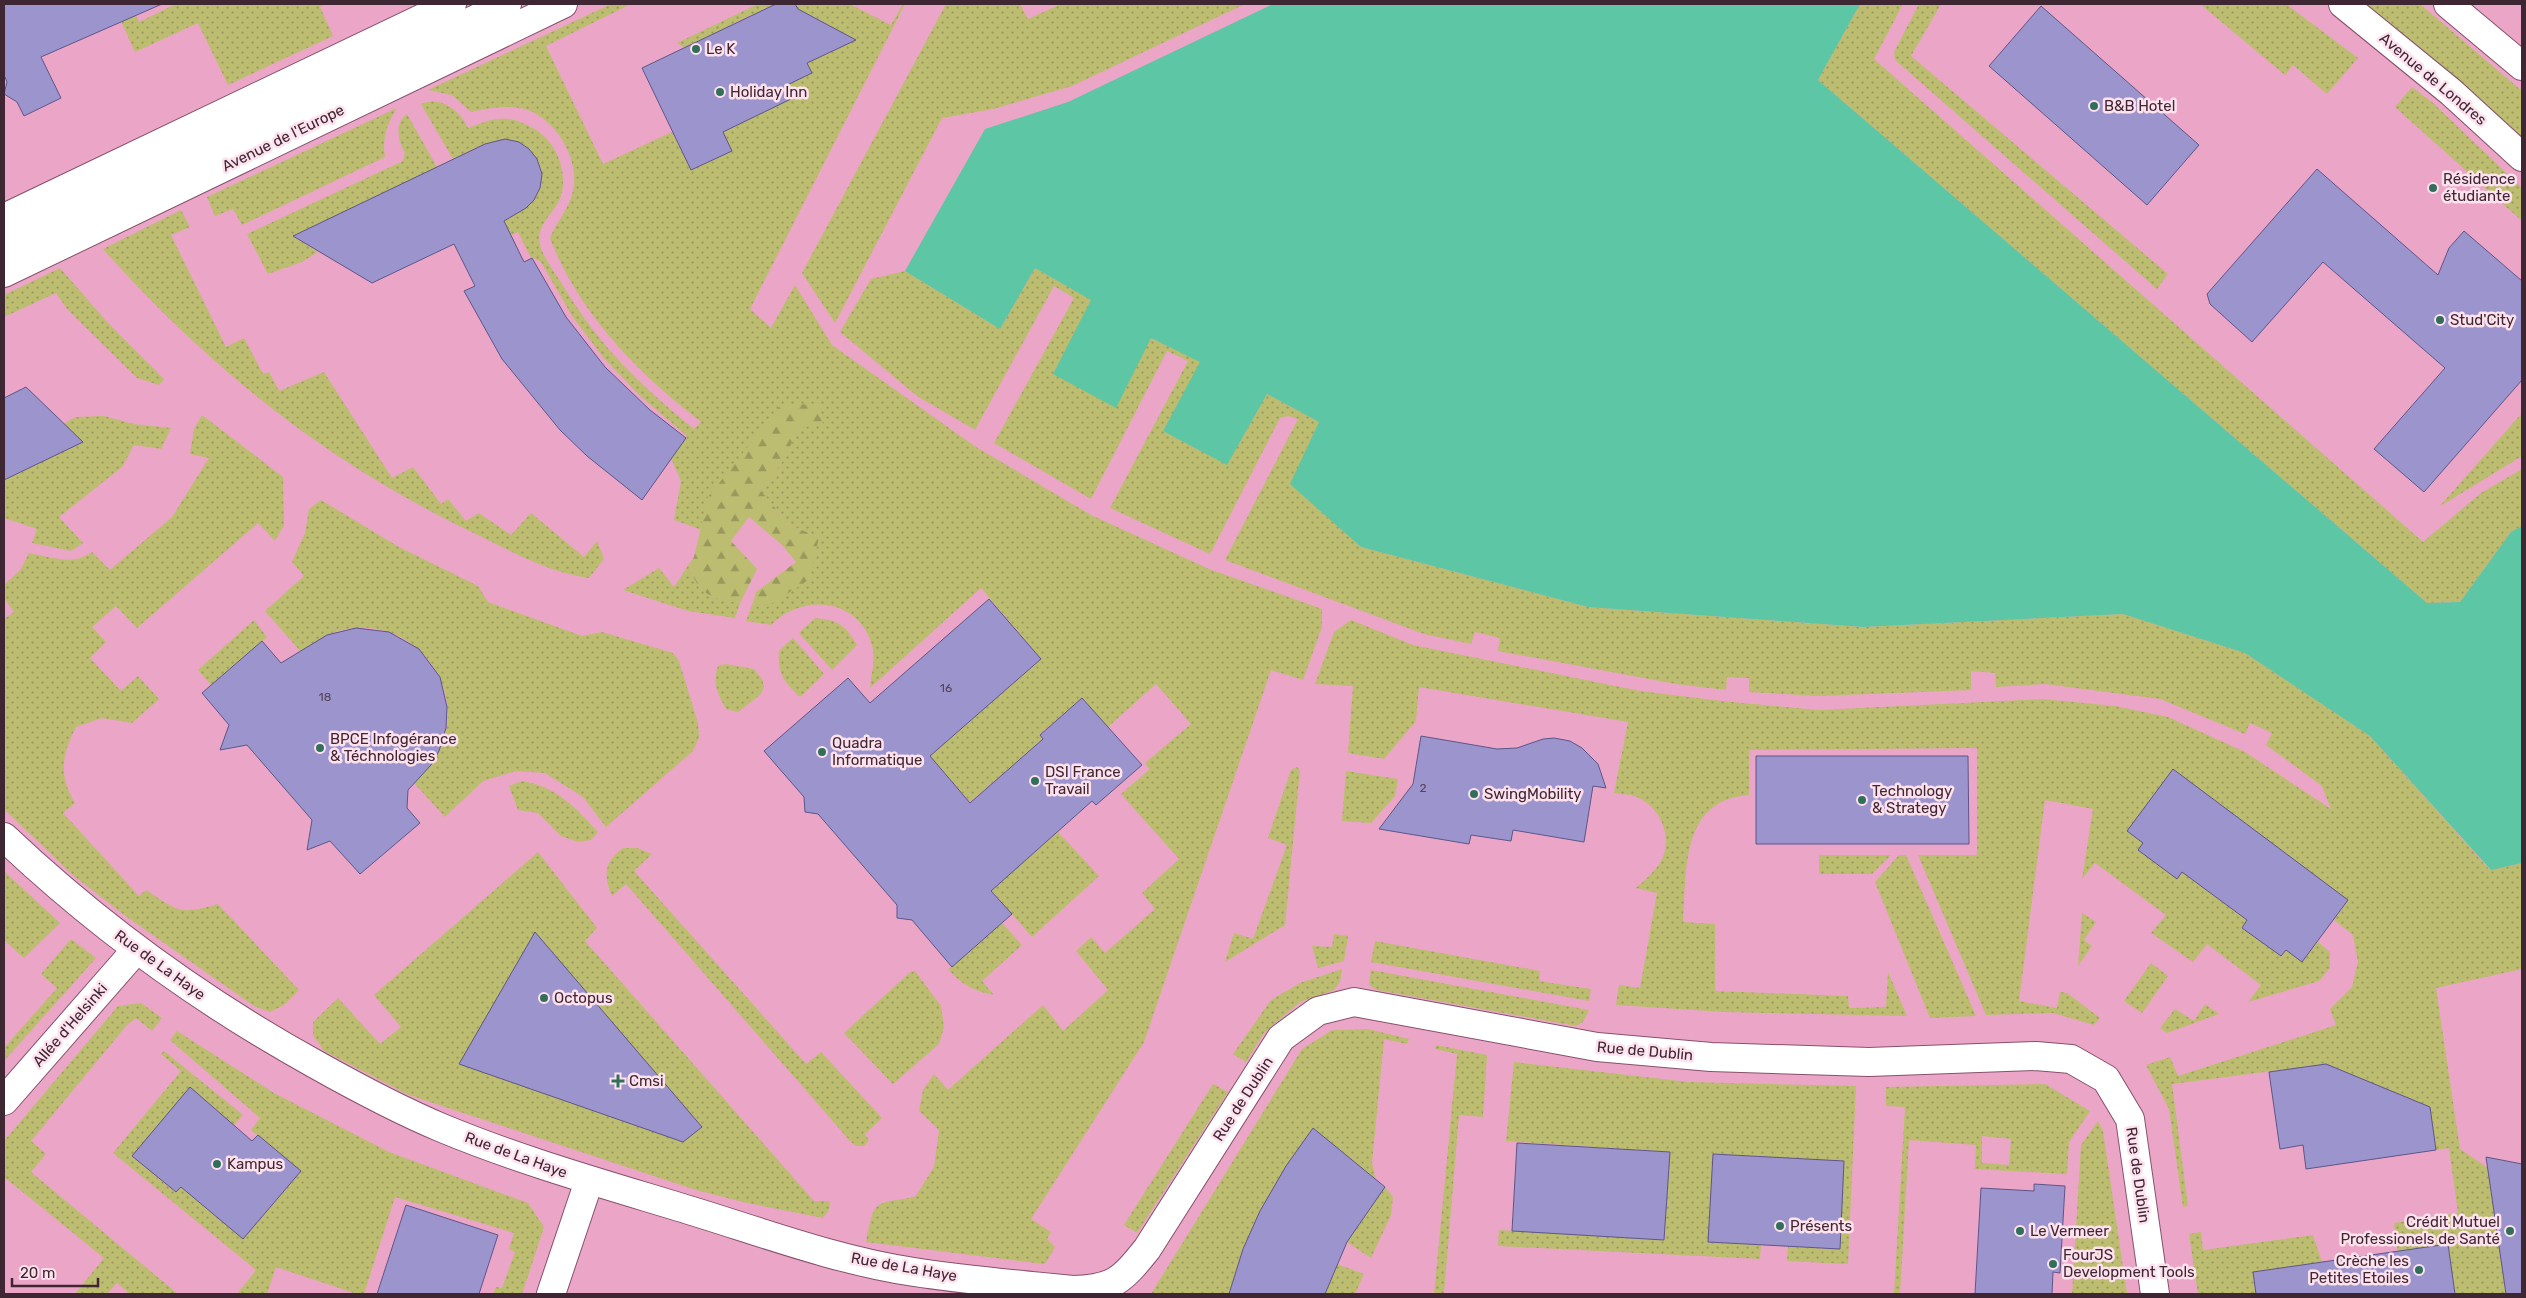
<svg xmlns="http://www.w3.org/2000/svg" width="2526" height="1298" viewBox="0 0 2526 1298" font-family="Rubik,sans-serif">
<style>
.built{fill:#eba6c7}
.grass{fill:url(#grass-dots);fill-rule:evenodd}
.forest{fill:url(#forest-firs)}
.water{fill:#5dc6a4}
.building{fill:#9c95cd;stroke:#5d5588}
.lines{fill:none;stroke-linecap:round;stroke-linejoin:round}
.street-casing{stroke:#86506b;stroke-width:30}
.secondary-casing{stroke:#86506b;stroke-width:30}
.street{stroke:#fff;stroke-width:28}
.secondary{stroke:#fff;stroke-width:28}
.poi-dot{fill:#326f5b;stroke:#fde2ee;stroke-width:2}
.labels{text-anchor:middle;stroke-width:5;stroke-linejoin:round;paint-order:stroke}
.number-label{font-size:12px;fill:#564259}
.poi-label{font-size:15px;fill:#3e2632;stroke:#fde2ee;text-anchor:start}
.street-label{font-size:15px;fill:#3e2632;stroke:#fde2ee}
</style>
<defs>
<pattern id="grass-dots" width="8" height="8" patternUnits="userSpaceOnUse" patternTransform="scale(1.25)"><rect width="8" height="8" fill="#bcbd70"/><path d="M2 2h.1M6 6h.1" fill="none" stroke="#9a995d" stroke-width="1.8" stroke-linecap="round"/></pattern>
<pattern id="forest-firs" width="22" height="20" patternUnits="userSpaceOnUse" patternTransform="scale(1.25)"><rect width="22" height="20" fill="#bcbd70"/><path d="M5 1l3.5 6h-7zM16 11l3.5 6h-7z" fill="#9a995d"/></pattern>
</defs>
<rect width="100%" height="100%" fill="#f4b5d2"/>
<rect class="built" x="4" y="4" width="2518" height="1290"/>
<g class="grass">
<polygon points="96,4 130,4 139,22 176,4 326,4 320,7 333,36 228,85 198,23 135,52 121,21 106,28"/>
<path d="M 611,4 L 631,4 L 546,46 L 603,164 L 672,132 L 691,170 L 732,151 L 723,132 L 790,99 L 785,86 L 812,72 L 807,63 L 856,40 L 812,16 L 804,20 L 795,4 L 849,4 L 891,25 L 903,4 L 905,4 L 750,309 L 771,328 L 795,285 L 832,345 L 976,447 L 1091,515 L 1209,569 L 1322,609 L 1322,627 L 1303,680 L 1271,670 L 1144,1042 L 1031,1219 L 1051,1232 L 1047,1239 L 1055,1247 L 1045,1264 L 866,1242 C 875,1199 872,1204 915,1197 L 934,1167 L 939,1130 L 919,1111 L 923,1090 L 934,1074 L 948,1090 L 1043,1005 L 1063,1031 L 1108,990 L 1076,951 L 1091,937 L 1105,953 L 1155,909 L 1142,893 L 1179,859 L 1121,794 L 1150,769 L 1145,763 L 1191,724 L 1156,684 L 1108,727 L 1082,698 L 1040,734 L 1043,739 L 970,802 L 930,756 L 1041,659 L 981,588 L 870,688 C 871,677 875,661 873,650 C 863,599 804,591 771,625 L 746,621 L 752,605 L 765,608 L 819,537 L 789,525 L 761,491 L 784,459 L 799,428 L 818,404 L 708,497 L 702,530 L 674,520 L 681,481 L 671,458 L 687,436 L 639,395 L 603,357 L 572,316 L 541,262 L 530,256 L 518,232 L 511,235 L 504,219 L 540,188 C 543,176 541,164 534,155 C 511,126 478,147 453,159 L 421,104 C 440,95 461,111 468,128 C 497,117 508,113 536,130 C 557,143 568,172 561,196 C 554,216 532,225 542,251 C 547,262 555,273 562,284 C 600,347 638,383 694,429 L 701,422 C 638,373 579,314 550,238 C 557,221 569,209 573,191 C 580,160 557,121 528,110 C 511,104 488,108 471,112 L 452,95 L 428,90 Z"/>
<polygon points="758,4 776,4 763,9 768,19 751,15 685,48 677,43"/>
<polygon points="946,4 1020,4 1028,19 1061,4 1245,4 1072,86 993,109 942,118 835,323 802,273"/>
<polygon points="1860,4 1903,4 1874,59 2423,542 2481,493 2522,469 2522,526 2511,532 2460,602 2427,603 1818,80"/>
<polygon points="1919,4 1941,4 1911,56 2168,274 2157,289 1895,60 1894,52"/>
<polygon points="2200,4 2286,4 2358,58 2327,94 2293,65 2285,75"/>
<polygon points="2355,4 2420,4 2522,91 2522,146"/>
<polygon points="2412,87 2433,103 2522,188 2522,221 2395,107"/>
<path d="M 397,108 C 387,124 382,138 385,157 L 242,225 L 233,209 L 215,216 L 207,197 Z"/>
<path d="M 407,114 L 437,167 L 293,236 L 318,252 L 302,262 L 268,274 L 247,234 L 403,161 L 405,153 C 398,140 394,124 407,114 Z"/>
<path d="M 181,210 L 190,227 L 171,235 L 226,347 L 244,338 L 263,374 L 269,372 L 279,391 L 324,372 L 392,478 L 413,467 L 441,504 L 448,499 L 466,521 L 479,513 L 511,535 L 531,513 L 584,557 L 597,541 L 604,559 L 589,578 C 551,573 514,553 480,536 C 330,465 213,372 103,249 Z"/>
<polygon points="60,268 108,323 164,379 159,385 137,378 67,309 56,293 4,317 4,295"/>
<path d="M 1035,268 L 1092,300 L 1053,374 L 1151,338 L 1201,362 L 1163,431 L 1227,464 L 1267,394 L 1319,422 L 1291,484 L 1361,547 L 1588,607 L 1863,627 L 2123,614 L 2245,653 L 2370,736 L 2490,870 L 2522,863 L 2522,969 L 2436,988 L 2460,1149 L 2488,1168 L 2506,1294 L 2455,1294 L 2448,1244 L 2398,1252 L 2394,1223 L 2458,1213 L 2449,1148 L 2436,1150 L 2430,1107 L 2326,1064 L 2172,1084 L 2188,1206 L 2183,1207 L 2169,1109 L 2146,1065 L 2170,1057 L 2178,1076 L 2336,1025 L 2330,1009 L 2352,987 L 2358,962 L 2353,935 L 2334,920 L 2348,900 L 2173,769 L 2127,831 L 2143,843 L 2138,850 L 2182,872 L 2247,920 L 2242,928 L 2281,956 L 2286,950 L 2302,961 L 2318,942 L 2330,952 L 2330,968 L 2319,981 L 2248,1002 L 2261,985 L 2207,944 L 2193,962 L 2151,933 L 2166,915 L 2095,863 L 2082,879 L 2093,809 L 2045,800 L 2019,1001 L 2057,1008 L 2060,992 L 2067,993 L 2100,1018 L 2094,1025 L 2053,1013 L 1986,1015 L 1918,855 L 1977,855 L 1977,748 L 1749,750 L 1749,795 C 1680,800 1687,870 1683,922 L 1715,924 L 1715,991 L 1848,996 L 1849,1008 L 1886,1007 L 1888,972 L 1907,1016 L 1725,1012 L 1616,1005 L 1619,985 L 1640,988 L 1657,893 L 1636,888 C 1644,881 1654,872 1660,863 C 1675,838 1660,805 1634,796 C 1628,794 1620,794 1614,793 L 1628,722 L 1419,687 L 1416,721 L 1384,759 L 1348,753 L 1353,686 L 1315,684 L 1334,632 L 1351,620 L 1413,645 L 1640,691 L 1722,701 L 1819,710 L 2043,699 L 2115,706 L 2168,717 L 2245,752 L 2331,809 L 2322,786 L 2266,745 L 2272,733 L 2250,723 L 2245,734 L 2160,699 L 2045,684 L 1996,687 L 1995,673 L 1971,671 L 1971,690 L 1819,696 L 1749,692 L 1749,678 L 1727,677 L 1726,690 L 1676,684 L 1498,651 L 1500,638 L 1475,632 L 1471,644 L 1424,634 L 1225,560 L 1298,419 L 1288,416 L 1280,418 L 1210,554 L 1110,508 L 1188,361 L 1167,351 L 1091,499 L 994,443 L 1074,298 L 1054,286 L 975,430 L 917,396 L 840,332 L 871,279 L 905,271 L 1000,329 Z"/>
<polygon points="2522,413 2522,456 2439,507"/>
<path d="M 202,415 L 283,477 L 284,525 L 275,541 L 258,523 L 137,628 L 116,606 L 92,627 L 106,642 L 90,658 L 121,691 L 138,676 L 159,699 L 132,723 L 102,718 L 76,727 C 62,755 58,775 75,803 L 63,813 L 139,896 L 146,890 C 179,912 180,915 218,904 L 299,990 L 284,1005 L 270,1012 L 254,1006 L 127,917 L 74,876 L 4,809 L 4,619 L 14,612 L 4,598 L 4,585 L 21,569 L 29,553 C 50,557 74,566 92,552 L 110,570 L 172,517 L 209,458 L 190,454 L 194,429 Z"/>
<polygon points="104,416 134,424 171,428 161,449 134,445 122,467 59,517 83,543 71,551 32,543 37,529 4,518 4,480 82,442 64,424 75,417"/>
<path d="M 321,500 L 399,547 L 478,586 L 488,602 L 582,636 L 602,632 L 673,653 L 679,661 L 698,723 L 699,737 L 693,751 L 606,827 L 583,797 L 545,773 L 516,771 L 483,781 L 445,817 L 414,783 C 426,768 440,754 445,735 C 460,679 413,623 355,628 C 334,629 317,640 301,652 L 265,611 L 304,576 L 292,562 L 305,533 L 309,509 Z"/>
<path d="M 689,564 C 697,595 711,598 740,603 L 735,618 L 688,611 L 623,590 L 659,568 L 674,587 Z"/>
<path d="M 815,618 C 838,620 845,625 857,645 L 832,670 L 799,633 Z"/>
<polygon points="254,620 267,637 211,685 198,670"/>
<path d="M 793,638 L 824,674 L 800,697 C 784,683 777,672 779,651 Z"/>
<path d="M 725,664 L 754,669 L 762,679 L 764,687 L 760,695 L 738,712 L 726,709 C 718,695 712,682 718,666 Z"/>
<polygon points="1297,767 1300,770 1285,925 1225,962 1234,933 1253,939 1287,845 1268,838 1291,770"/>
<polygon points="1346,771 1398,779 1395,796 1371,823 1342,821"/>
<path d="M 522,781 C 557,787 574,806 598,832 L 591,840 L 578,842 L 561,836 L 538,813 L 518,810 L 509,786 Z"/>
<polygon points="1058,832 1099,876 1032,937 970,866 999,840 1021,864"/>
<path d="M 623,848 L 637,848 L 652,854 L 634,871 L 806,1064 L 821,1052 L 882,1118 L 865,1134 L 869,1140 L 864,1146 L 856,1146 L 850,1141 L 626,884 L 612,896 C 603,875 604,862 623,848 Z"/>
<polygon points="538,852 597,928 585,941 814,1201 830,1201 829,1210 823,1218 747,1203 696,1190 409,1095 324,1051 313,1035 313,1022 338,998 380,1044 401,1027 374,995"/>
<polygon points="1819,855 1891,855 1872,874 1819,874"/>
<polygon points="1899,855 1906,855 1976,1016 1930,1018 1875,882"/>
<polygon points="4,871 60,923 24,958 4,940"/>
<polygon points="2082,913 2096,922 2084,940 2092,946 2078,966"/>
<path d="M 1002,923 L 1022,945 L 982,981 L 994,995 C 974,991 962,985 948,969 Z"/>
<polygon points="1334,934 1348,936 1344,961 1318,968 1312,946 1332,947"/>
<polygon points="71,939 96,958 4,1061 4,1048 57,988 41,974"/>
<polygon points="1375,941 1540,971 1539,981 1591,989 1589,1001 1371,962"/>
<polygon points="2151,963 2168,976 2142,1013 2124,1001"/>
<polygon points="1342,969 1340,982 1334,990 1300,1002 1264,1033 1246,1062 1233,1054 1271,1000 1300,983"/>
<polygon points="1371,970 1589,1010 1583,1022 1576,1026 1377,990 1369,985"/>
<polygon points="915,971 941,1006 944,1027 939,1044 893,1084 844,1033 909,973"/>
<polygon points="141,1003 162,1018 152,1031 136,1018 127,1025 31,1141 46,1154 31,1172 178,1294 130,1294 117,1283 107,1294 75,1294 104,1258 4,1177 4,1141 118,1006"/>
<polygon points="2205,1004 2219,1014 2167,1033 2160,1028 2175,1009 2194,1021"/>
<path d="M 1368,1029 L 1409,1039 L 1407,1044 L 1384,1039 L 1372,1163 L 1376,1180 L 1313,1128 C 1275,1180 1246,1232 1229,1294 L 1151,1294 L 1302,1049 L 1332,1030 Z"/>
<polygon points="177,1031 274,1093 389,1152 528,1203 544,1227 522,1294 493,1294 496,1287 502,1288 515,1252 509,1249 514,1233 395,1197 364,1294 357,1294 276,1267 267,1294 237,1294 256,1270 113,1153 181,1071 161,1054 164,1051 243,1115 234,1125 190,1088 132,1156 175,1192 181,1187 243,1239 301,1171 251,1130 260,1118 170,1040"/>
<polygon points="1436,1045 1487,1055 1483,1117 1459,1115 1444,1294 1434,1294 1457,1054 1435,1049"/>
<polygon points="1514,1062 1689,1082 1856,1086 1848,1264 1787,1261 1788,1247 1840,1249 1844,1161 1713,1154 1708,1242 1761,1245 1760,1259 1498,1246 1499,1230 1665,1240 1666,1226 1659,1225 1667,1197 1670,1152 1506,1141"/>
<polygon points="1213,1084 1228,1092 1137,1233 1124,1225"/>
<path d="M 2045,1084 L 2090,1111 L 2069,1142 L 2067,1174 L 1975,1169 L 1976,1145 L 1909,1140 L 1900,1294 L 1894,1294 L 1905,1107 L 1886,1106 L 1886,1087 ZM 1982,1136 L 2011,1139 L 2009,1165 L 1982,1163 Z"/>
<polygon points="2098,1121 2103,1131 2127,1294 2072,1294 2081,1145"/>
<polygon points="1385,1187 1393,1197 1391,1215 1371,1258 1347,1242"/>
<polygon points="2201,1232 2203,1250 2313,1235 2322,1262 2253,1273 2256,1294 2198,1294 2189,1234"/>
<polygon points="1337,1264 1364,1274 1355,1294 1325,1294"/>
</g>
<path class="forest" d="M 818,404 L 823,424 L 799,428 L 784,459 L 761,491 L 789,525 L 819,537 L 810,579 L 765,608 L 752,605 L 756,592 L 796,562 L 782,545 L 749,517 L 731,541 L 757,569 L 740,603 C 711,598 697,595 689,564 L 694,557 L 708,497 L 781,405 Z"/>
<polygon class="water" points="1273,4 1860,4 1818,80 2427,603 2460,602 2511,532 2522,526 2522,863 2491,870 2370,736 2245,653 2123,614 1863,627 1588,607 1361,547 1290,484 1319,422 1267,394 1227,465 1163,431 1200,362 1151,338 1116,408 1053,374 1091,300 1035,268 1000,329 905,271 985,129 1068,102"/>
<g class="building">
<polygon points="4,4 162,4 41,57 61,98 24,116 17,102 4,94 7,82 4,75"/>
<polygon points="776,4 795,4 798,9 856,40 807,63 812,73 785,86 791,99 723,132 732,151 691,170 642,68"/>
<polygon points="2041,6 2199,145 2147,205 1989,66"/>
<polygon points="505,139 519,142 529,149 537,159 542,174 540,188 534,200 526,208 504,221 524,262 532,258 566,317 605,367 650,410 686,438 642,500 587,456 560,430 502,359 464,291 475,286 454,244 372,283 293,236 485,144"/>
<polygon points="2317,169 2438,275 2449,248 2464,231 2522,281 2522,380 2424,492 2374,449 2445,368 2323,262 2252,342 2210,304 2207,294"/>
<polygon points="26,387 83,442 4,480 4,398"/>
<polygon points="989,599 1041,659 930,756 970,803 1043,739 1040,735 1082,698 1142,765 1096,805 1092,801 991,891 1012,914 952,967 912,920 897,918 897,905 818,814 805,812 804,797 764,751 848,678 870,703"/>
<polygon points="356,628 389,632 419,649 440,677 447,707 446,728 439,751 431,765 408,790 407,808 420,823 360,874 330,841 307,850 312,820 247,745 220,750 229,725 202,693 262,641 281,663 327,635"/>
<polygon points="1421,736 1497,749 1517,748 1543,739 1554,738 1570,741 1582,748 1598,764 1606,788 1593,786 1584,842 1513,830 1511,841 1471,835 1469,844 1379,829 1413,784"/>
<polygon points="1756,756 1968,756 1969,844 1756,844"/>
<polygon points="2173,769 2348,900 2302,962 2286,950 2281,956 2242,928 2247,920 2182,872 2177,879 2138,850 2143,843 2127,831"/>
<polygon points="535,932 702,1127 683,1142 459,1064"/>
<polygon points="2326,1064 2430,1107 2436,1150 2306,1169 2303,1145 2280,1149 2269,1072"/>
<polygon points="190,1087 252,1141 258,1135 301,1171 243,1239 181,1187 176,1192 132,1156"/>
<polygon points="1313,1128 1385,1187 1347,1242 1325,1294 1229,1294 1243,1249 1260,1211 1286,1166"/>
<polygon points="1517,1143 1670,1152 1664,1240 1512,1231"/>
<polygon points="1713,1154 1844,1161 1840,1249 1708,1242"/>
<polygon points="2486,1157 2522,1164 2522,1294 2506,1294"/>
<polygon points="2034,1184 2065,1186 2060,1273 2053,1272 2052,1294 1975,1294 1981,1188 2034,1191"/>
<polygon points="406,1205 498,1235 479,1294 377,1294"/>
<polygon points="2448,1244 2455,1294 2256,1294 2253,1272"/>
</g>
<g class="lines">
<defs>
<g id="street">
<polyline points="2343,4 2451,92 2522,157"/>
<polyline points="4,246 507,4"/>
<path d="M 4,837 C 98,926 201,1001 315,1064 C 356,1087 399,1110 442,1128 C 519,1160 600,1183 679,1207 C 756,1230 834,1260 914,1272 C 967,1280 1020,1285 1073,1290 C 1114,1289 1122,1280 1147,1249 L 1281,1038 L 1318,1011 L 1354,1002 L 1597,1047 L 1711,1057 L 1869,1062 L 2036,1056 L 2071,1059 L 2106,1079 L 2130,1119 L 2155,1294"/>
<polyline points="4,1101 136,950"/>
<polyline points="551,1294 589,1181"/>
</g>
<g id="secondary">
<polyline points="2448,4 2522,66"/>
<polyline points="4,218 452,4"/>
<polyline points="4,273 563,4"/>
</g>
</defs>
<use href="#street" class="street-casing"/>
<use href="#secondary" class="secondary-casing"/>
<use href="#street" class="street"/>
<use href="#secondary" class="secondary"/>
</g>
<g class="poi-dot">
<circle cx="696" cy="49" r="5"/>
<circle cx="720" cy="92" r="5"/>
<circle cx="2094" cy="106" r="5"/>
<circle cx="2433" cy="188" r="5"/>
<circle cx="2440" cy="320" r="5"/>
<circle cx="320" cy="748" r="5"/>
<circle cx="822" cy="752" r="5"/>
<circle cx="1035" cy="781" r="5"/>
<circle cx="1474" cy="794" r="5"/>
<circle cx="1862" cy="800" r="5"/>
<circle cx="544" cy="998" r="5"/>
<path d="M615.5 1073.5h5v5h5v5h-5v5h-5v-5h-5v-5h5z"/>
<circle cx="217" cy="1164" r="5"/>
<circle cx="1780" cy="1226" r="5"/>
<circle cx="2020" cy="1231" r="5"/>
<circle cx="2510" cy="1231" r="5"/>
<circle cx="2053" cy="1264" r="5"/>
<circle cx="2419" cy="1270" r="5"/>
</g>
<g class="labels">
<g class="number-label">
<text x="946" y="692">16</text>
<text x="325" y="701">18</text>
<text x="1423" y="792">2</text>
</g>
<g class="poi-label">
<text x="706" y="54">Le K</text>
<text x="730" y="97">Holiday Inn</text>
<text x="2104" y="111">B&amp;B Hotel</text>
<text x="2443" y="184">Résidence<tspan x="2443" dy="17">étudiante</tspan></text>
<text x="2450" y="325">Stud'City</text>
<text x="330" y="744">BPCE Infogérance<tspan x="330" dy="17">&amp; Téchnologies</tspan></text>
<text x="832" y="748">Quadra<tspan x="832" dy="17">Informatique</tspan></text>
<text x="1045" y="777">DSI France<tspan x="1045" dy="17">Travail</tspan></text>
<text x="1872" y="796">Technology<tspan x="1872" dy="17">&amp; Strategy</tspan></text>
<text x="1484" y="799">SwingMobility</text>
<text x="554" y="1003">Octopus</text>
<text x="629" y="1086">Cmsi</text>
<text x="227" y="1169">Kampus</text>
<text x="2500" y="1227" text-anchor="end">Crédit Mutuel<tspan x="2500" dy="17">Professionels de Santé</tspan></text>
<text x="1790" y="1231">Présents</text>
<text x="2030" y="1236">Le Vermeer</text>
<text x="2063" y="1260">FourJS<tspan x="2063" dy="17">Development Tools</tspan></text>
<text x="2409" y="1266" text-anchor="end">Crèche les<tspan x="2409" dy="17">Petites Etoiles</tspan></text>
</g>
<g class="street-label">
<text transform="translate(2433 79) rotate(40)" y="5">Avenue de Londres</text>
<text transform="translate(283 138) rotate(-26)" y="5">Avenue de l'Europe</text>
<text transform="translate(160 965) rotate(36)" y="5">Rue de La Haye</text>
<text transform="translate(70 1025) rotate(-49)" y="5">Allée d'Helsinki</text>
<text transform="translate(1645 1051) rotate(5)" y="5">Rue de Dublin</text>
<text transform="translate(1243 1099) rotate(-57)" y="5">Rue de Dublin</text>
<text transform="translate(516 1155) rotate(20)" y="5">Rue de La Haye</text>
<text transform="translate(2138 1175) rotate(82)" y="5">Rue de Dublin</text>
<text transform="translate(904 1267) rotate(10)" y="5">Rue de La Haye</text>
</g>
</g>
<rect width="2526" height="1298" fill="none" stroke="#3e2632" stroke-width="10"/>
<path d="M12 1278v8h86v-8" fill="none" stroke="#3e2632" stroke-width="2.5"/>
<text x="20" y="1278" font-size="15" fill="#3e2632" stroke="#fde2ee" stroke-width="4" paint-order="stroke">20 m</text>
</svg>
